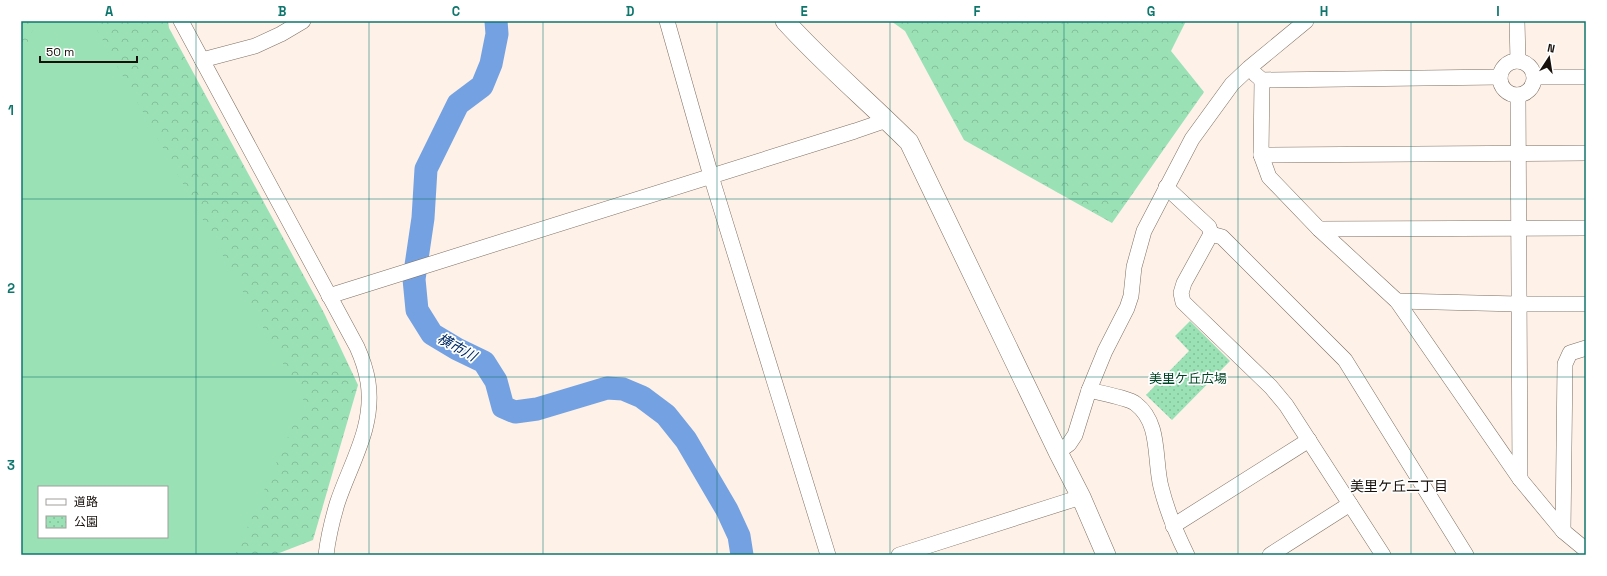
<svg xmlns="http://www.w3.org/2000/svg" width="1607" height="576" viewBox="0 0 1607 576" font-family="'Space Grotesk','Noto Sans JP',sans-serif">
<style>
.green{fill:#9ae1b6;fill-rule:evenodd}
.forest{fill:url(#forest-crowns)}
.park{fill:url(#park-dots)}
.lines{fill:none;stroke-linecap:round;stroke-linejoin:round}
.river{stroke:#73a1e1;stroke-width:23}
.minor-casing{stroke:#7f6e61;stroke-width:16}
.tertiary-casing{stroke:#7f6e61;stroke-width:20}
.minor{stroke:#fff;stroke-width:15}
.tertiary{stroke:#fff;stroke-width:19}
.grid{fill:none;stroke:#0f766e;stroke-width:1;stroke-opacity:0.55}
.labels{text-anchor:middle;stroke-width:3.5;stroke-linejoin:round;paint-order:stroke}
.park-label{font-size:13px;fill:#004526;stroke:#fff}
.water-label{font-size:14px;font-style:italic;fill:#002b63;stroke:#fff}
.neighbourhood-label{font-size:14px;fill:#17100b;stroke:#fff}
.neatline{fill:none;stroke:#0f766e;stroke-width:1.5}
.grid-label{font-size:13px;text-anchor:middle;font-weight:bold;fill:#0f766e}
</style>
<defs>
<pattern id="forest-crowns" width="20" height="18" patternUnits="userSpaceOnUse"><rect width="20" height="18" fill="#9ae1b6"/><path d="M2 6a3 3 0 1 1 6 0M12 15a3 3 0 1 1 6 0" fill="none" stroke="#84c09b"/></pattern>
<pattern id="park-dots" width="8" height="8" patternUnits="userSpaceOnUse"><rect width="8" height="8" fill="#9ae1b6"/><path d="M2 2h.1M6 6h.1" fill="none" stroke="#84c09b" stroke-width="1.8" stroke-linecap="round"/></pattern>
</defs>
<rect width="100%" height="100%" fill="#fdf1e8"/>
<path class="green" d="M 21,21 L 108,21 L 317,400 L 257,555 L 21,555 ZM 39,487 L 167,487 L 167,537 L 39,537 Z"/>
<g class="forest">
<polygon points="21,21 36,21 21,60"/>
<polygon points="92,21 168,21 169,28 324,313 358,385 313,540 274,555 235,555 304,401"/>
<polygon points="891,21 1186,21 1171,51 1204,92 1112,223 964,140 905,31"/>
</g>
<polygon class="park" points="1190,321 1230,361 1172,420 1146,395 1189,351 1175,336"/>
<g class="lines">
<polyline class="river" points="496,21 497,34 491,64 482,86 458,104 426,169 423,218 414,279 417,310 432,334 457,349 484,362 496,381 503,407 515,412 537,409 607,388 623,389 642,397 666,415 686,440 727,510 739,536 742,555"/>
<defs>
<g id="minor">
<path d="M 181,21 L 357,347 C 362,358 366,370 368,382 C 375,427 350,464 337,504 C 332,521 328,538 326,555"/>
<polyline points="667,21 711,176 828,555"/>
<polyline points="1517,21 1518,61"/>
<polyline points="202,60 255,46 281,34 303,21"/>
<circle cx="1517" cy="78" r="17"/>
<polyline points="1255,74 1262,80 1500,77"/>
<polyline points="1535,77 1586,77"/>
<polyline points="1262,80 1261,155 1586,153"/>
<polyline points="1518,95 1520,479"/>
<polyline points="1261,155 1269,177 1319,229 1397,301 1520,479 1563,531 1586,550"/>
<polyline points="1166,187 1209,227 1211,234 1184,283 1181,293 1183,302 1271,387 1286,405 1383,555"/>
<polyline points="1319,229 1586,228"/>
<polyline points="1211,234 1222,237 1345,360 1466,555"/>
<polyline points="329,296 855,131 887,120"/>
<polyline points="1397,301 1518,304 1586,304"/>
<path d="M 1089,390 C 1100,393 1129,398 1136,404 C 1161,423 1154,460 1161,487 C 1167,511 1176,533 1187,555"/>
<polyline points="1058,452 1069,444 1075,435 1089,390 1105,351 1127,308 1131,296 1134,267 1144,231 1192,139 1232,84 1249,68 1306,21"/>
<polyline points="1173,526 1309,440"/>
<polyline points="1563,531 1565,364 1570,353 1586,348"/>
<polyline points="899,555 1081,497"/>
<polyline points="1270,555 1350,504"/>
</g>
<path id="tertiary" d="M 785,21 C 824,64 868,101 909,142 L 1058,452 L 1081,497 L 1106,555"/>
</defs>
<use href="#minor" class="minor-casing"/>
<use href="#tertiary" class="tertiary-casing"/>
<use href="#minor" class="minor"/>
<use href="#tertiary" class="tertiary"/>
</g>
<path class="grid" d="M 196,21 L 196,555M 369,21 L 369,555M 543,21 L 543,555M 717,21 L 717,555M 890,21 L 890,555M 1064,21 L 1064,555M 1238,21 L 1238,555M 1411,21 L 1411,555M 21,199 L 1586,199M 21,377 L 1586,377"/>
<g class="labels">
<g class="park-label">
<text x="1188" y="383">美里ケ丘広場</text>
</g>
<g class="water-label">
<text transform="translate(457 347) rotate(29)" y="5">横市川</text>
</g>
<g class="neighbourhood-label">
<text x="1399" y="491">美里ケ丘二丁目</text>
</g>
</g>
<rect width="1607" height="576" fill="none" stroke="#ffffff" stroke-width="44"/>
<rect x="38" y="486" width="130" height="52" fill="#ffffff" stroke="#a29f9d"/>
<rect x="46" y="499" width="20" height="6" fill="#ffffff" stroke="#a29f9d"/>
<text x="74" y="506" font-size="12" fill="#17100b">道路</text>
<rect x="46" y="516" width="20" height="12" fill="url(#park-dots)" stroke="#a29f9d"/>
<text x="74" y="526" font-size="12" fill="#17100b">公園</text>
<g transform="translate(1549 58) rotate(12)" stroke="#ffffff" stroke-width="3" paint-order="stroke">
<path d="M0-3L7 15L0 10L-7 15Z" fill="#17100b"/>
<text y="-6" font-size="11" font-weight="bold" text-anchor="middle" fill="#17100b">N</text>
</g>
<path d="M40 56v6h97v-6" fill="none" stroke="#17100b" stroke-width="2"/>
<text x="46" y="56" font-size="12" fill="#17100b" stroke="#ffffff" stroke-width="3" paint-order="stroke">50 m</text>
<rect x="22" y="22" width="1563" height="532" class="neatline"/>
<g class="grid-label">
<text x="109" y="16">A</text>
<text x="282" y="16">B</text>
<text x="456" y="16">C</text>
<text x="630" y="16">D</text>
<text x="804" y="16">E</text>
<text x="977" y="16">F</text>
<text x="1151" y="16">G</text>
<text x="1324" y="16">H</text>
<text x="1498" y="16">I</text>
<text x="11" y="115">1</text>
<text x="11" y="293">2</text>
<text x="11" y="470">3</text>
</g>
</svg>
